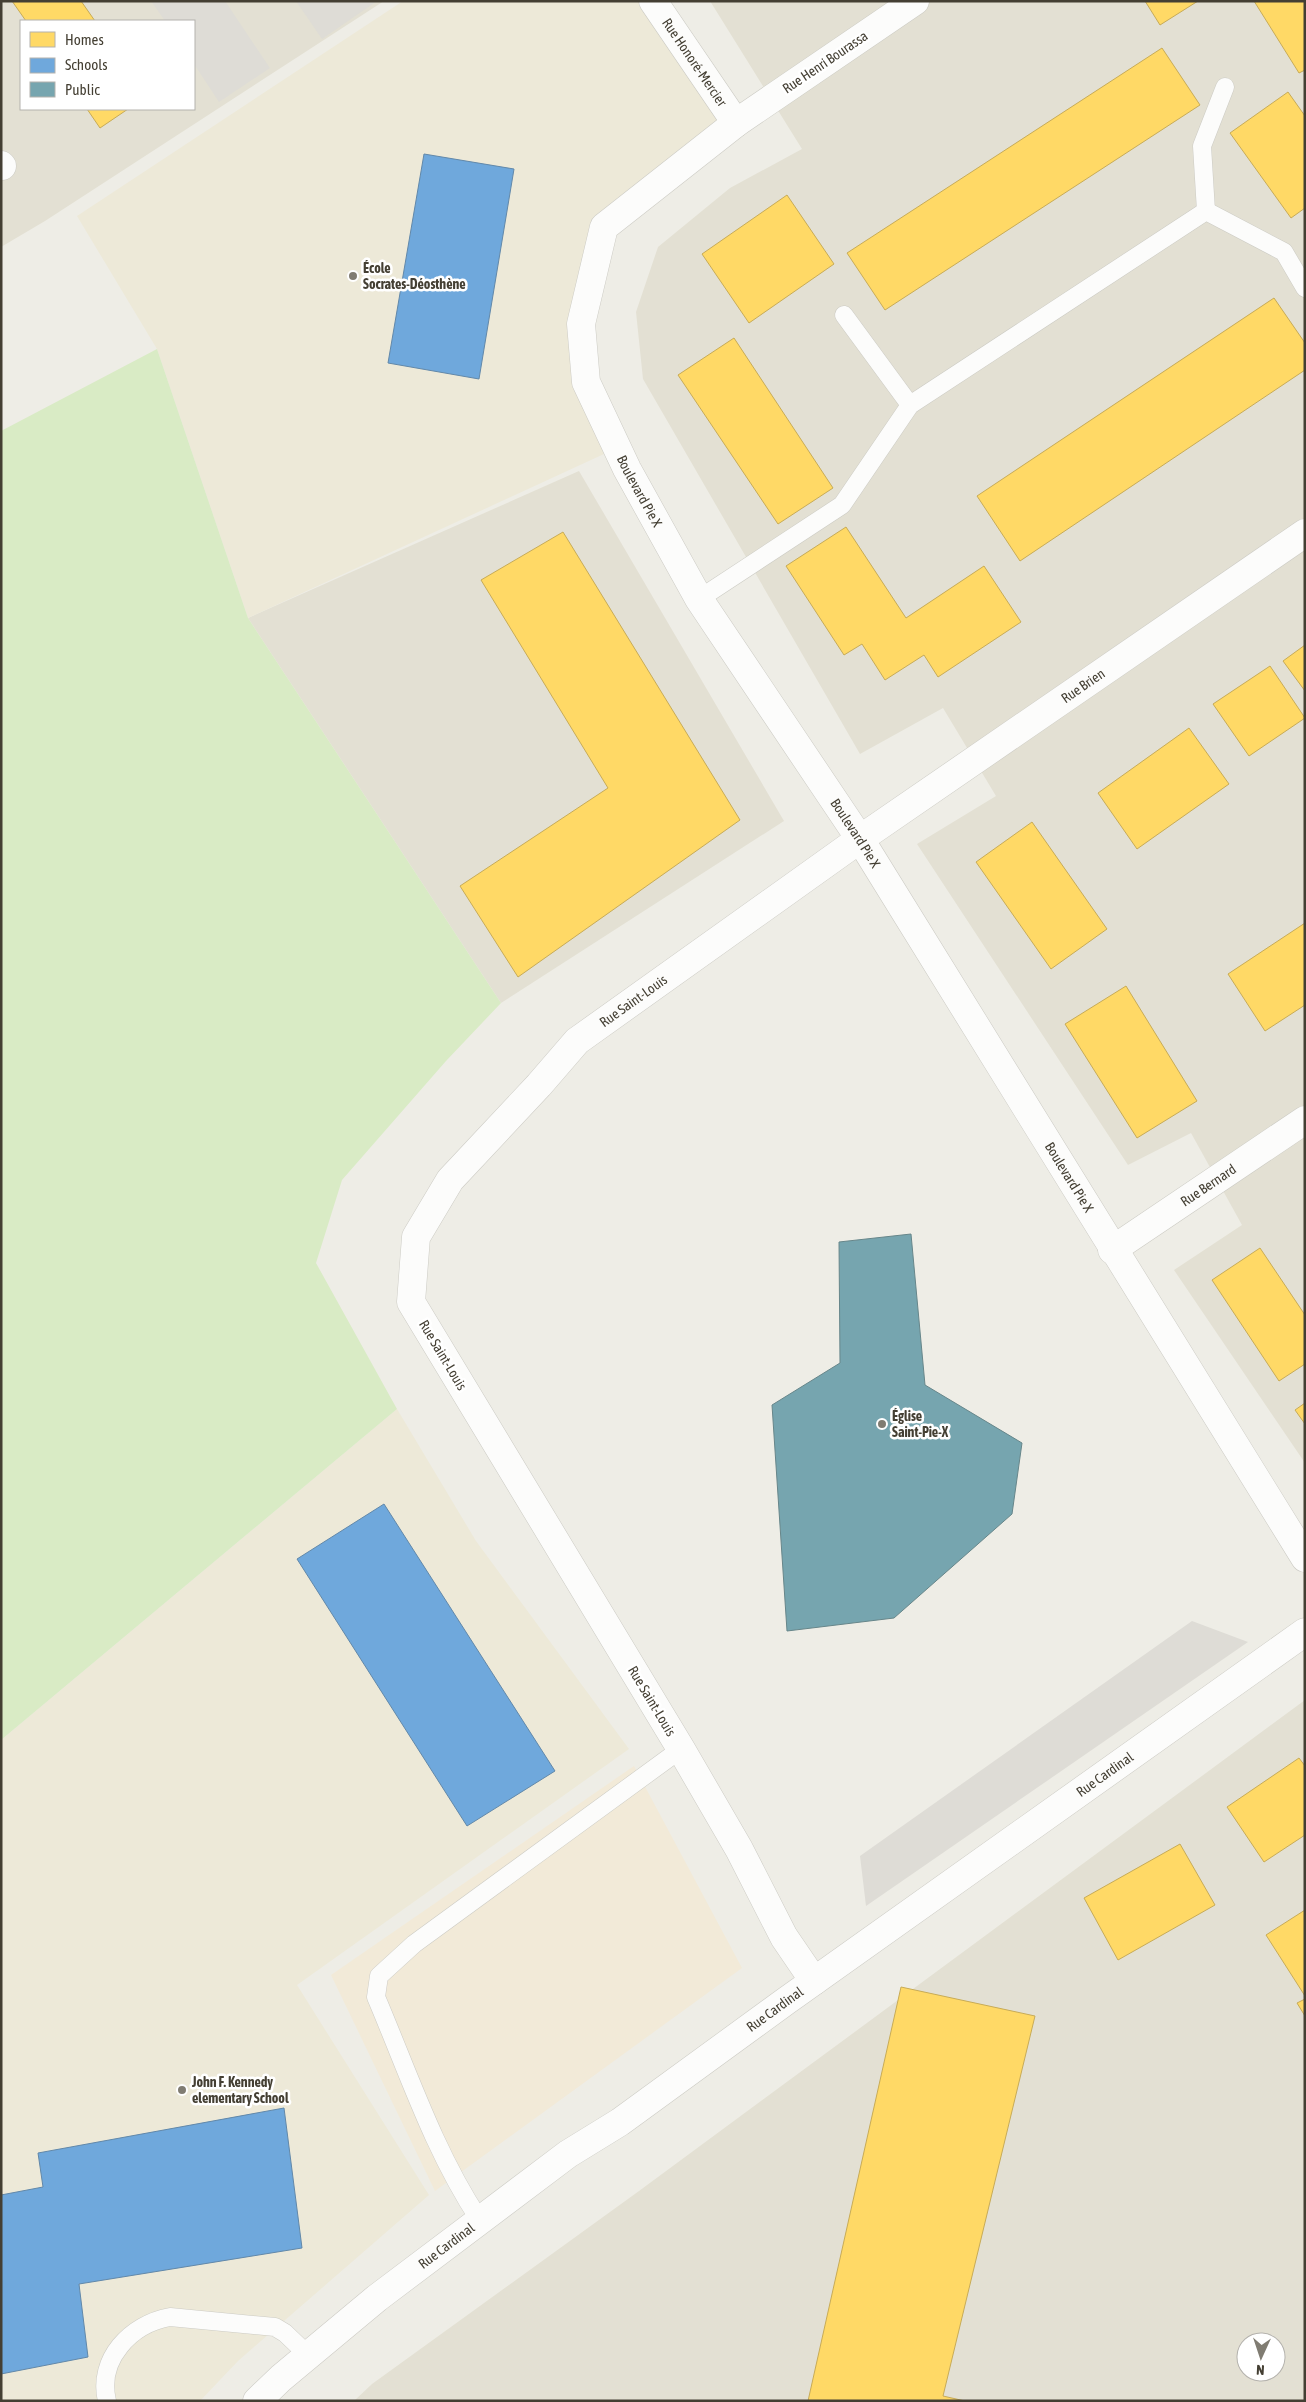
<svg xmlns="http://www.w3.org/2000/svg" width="1306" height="2402" viewBox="0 0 1306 2402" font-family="'Asap Condensed',sans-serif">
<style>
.residential{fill:#e3e0d3;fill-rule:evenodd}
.commercial{fill:#f2ead8}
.education{fill:#ede9d8}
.green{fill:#d9ebc5}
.parking{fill:#dedcd6}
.homes{fill:#ffd966;stroke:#c7ab57}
.schools{fill:#6fa8dc;stroke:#6288a9}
.public{fill:#76a5af;stroke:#67868a}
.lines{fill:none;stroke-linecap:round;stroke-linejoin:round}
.service-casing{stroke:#cccbc4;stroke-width:19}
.minor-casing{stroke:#cccbc4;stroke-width:29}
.service{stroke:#fcfcfb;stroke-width:18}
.minor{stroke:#fcfcfb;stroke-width:28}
.poi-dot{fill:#807c72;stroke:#fff;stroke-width:2}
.labels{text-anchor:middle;stroke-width:5;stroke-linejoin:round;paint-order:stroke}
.street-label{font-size:14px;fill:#443f33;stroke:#fff}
.poi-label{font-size:14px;font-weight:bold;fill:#443f33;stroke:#fff;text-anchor:start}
</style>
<rect width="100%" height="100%" fill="#eeede6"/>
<g class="residential">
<path d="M 1,1 L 384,1 L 45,221 L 1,247 ZM 21,21 L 194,21 L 194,109 L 21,109 Z"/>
<polygon points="710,1 1305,1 1305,1463 1174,1270 1242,1225 1191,1133 1128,1165 917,844 996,796 943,708 860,754 643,379 636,312 658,247 730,188 802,149"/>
<polygon points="579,471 784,821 501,1003 248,618"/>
<path d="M 1305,1700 L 1305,2401 L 354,2401 L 372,2384 L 639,2191 ZM 1246,2342 L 1276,2342 L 1276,2372 L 1246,2372 Z"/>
</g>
<polygon class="commercial" points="634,1766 742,1968 435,2191 331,1975"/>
<g class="education">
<polygon points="403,1 653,1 736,123 604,227 581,325 617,448 248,618 157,349 77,216"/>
<polygon points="397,1409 476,1541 629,1749 297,1985 429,2195 238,2361 200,2401 1,2401 1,1740"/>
</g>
<polygon class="green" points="157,349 248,618 501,1003 446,1061 342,1180 316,1263 397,1409 1,1740 1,431"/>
<g class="parking">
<polygon points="151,1 225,1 270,68 219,102 194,64 194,21 165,21"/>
<polygon points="296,1 377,1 322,39"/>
<polygon points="1192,1621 1248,1642 866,1906 860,1856"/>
</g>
<g class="homes">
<polygon points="12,1 81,1 95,21 26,21"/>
<polygon points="1145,1 1198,1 1160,25"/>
<polygon points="1254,1 1305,1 1305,70 1299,73"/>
<polygon points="1162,48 1200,105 885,310 847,253"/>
<polygon points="1288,92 1305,116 1305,208 1291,218 1230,133"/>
<polygon points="87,109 128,109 100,128"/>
<polygon points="787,195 834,264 749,323 702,254"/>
<polygon points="1274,298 1305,343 1305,370 1020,561 977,496"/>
<polygon points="734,338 833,488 778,524 678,375"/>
<polygon points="846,527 906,618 984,566 1021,622 938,677 924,655 885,680 862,644 844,655 786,566"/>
<polygon points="563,532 740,820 518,977 460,886 608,788 481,580"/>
<polygon points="1305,645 1305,691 1283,661"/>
<polygon points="1270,666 1305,718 1249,756 1213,704"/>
<polygon points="1189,728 1229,784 1137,849 1098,793"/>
<polygon points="1032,822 1107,929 1051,969 976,862"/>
<polygon points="1305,923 1305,1005 1265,1031 1228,974"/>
<polygon points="1126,986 1197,1101 1137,1138 1065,1024"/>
<polygon points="1260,1248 1305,1315 1305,1364 1279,1381 1212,1280"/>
<polygon points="1305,1403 1305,1424 1295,1410"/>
<polygon points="1299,1758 1305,1766 1305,1835 1264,1862 1227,1807"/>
<polygon points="1180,1844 1215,1905 1118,1960 1084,1898"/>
<polygon points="1305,1910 1305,1996 1266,1935"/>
<polygon points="901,1987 1035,2016 943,2396 965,2401 808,2401"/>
<polygon points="1305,1999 1305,2016 1297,2003"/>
</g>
<g class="schools">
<polygon points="424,154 514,169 479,379 388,363"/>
<polygon points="384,1504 555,1771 467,1826 297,1559"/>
<polygon points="284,2108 302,2248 79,2284 88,2357 1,2374 1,2195 43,2187 38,2153"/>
</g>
<polygon class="public" points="911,1234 925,1385 1022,1443 1012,1514 894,1618 787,1631 772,1405 840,1363 839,1242"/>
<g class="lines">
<defs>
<g id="service">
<polyline points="1206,211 1202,146 1225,87"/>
<polyline points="844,315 910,405"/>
<polyline points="699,599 842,505 910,405 1206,211 1284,252 1305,288"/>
<path d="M 479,2219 C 434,2151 408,2072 376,1997 L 379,1976 L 414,1944 L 681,1749"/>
<path d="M 107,2401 C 97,2359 131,2324 170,2317 L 275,2327 L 285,2333 L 308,2355"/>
</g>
<g id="minor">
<path id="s1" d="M 653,1 L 736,123"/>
<path id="s2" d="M 915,1 L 736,123 L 604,227 L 581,324 L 586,382 L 627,469 L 699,599 L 860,839 L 1305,1558"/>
<polyline points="1,165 2,166"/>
<path id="s3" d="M 1112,1250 L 1305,1120"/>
<path id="s4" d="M 814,1981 L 784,1937 L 739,1849 L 681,1749 L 411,1302 L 416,1237 L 450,1180 L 539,1085 L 577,1041 L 860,839 L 1305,533"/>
<path id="s5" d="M 257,2401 L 281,2378 L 377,2298 L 568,2154 L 620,2122 L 786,2001 L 1305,1632"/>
</g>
</defs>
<use href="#service" class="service-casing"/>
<use href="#minor" class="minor-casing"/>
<use href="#service" class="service"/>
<use href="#minor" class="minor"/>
</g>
<g class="poi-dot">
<circle cx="353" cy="276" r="5"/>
<circle cx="882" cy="1424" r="5"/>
<circle cx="182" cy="2090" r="5"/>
</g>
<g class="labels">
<g class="street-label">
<text dy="5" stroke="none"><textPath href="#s1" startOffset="74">Rue Honoré-Mercier</textPath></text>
<text transform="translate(825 62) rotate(-34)" y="5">Rue Henri Bourassa</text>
<text dy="5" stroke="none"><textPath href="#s2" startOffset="664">Boulevard Pie X</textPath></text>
<text dy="5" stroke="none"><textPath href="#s4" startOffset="1728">Rue Brien</textPath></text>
<text dy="5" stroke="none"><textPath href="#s2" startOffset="1069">Boulevard Pie X</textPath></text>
<text dy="5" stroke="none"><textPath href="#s4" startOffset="1179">Rue Saint-Louis</textPath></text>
<text dy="5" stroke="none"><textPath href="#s2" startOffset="1474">Boulevard Pie X</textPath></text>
<text dy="5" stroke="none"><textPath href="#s3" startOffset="116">Rue Bernard</textPath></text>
<text transform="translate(443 1355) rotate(59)" y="5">Rue Saint-Louis</text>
<text transform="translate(652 1701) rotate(59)" y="5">Rue Saint-Louis</text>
<text dy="5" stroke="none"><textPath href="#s5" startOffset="1055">Rue Cardinal</textPath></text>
<text dy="5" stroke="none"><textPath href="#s5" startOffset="650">Rue Cardinal</textPath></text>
<text dy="5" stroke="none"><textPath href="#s5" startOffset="245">Rue Cardinal</textPath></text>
</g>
<g class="poi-label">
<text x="363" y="273">École<tspan x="363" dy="16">Socrates-Déosthène</tspan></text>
<text x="892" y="1421">Église<tspan x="892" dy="16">Saint-Pie-X</tspan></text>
<text x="192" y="2087">John F. Kennedy<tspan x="192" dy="16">elementary School</tspan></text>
</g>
</g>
<rect width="1306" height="2402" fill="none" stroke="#443f33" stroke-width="5"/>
<rect x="20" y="20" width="175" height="90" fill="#ffffff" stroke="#b4b2ad"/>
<rect x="30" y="32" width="25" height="15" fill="#ffd966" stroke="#b4b2ad"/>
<text x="65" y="45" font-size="15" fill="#443f33">Homes</text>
<rect x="30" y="58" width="25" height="15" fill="#6fa8dc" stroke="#b4b2ad"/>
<text x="65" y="70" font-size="15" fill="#443f33">Schools</text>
<rect x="30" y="82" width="25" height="15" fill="#76a5af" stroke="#b4b2ad"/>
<text x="65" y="95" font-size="15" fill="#443f33">Public</text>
<g transform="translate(1261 2357) rotate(183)"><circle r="24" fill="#ffffff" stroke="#b4b2ad"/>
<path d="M0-4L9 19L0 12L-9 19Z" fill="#807c72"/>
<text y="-8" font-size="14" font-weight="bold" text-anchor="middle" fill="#443f33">N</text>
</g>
</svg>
